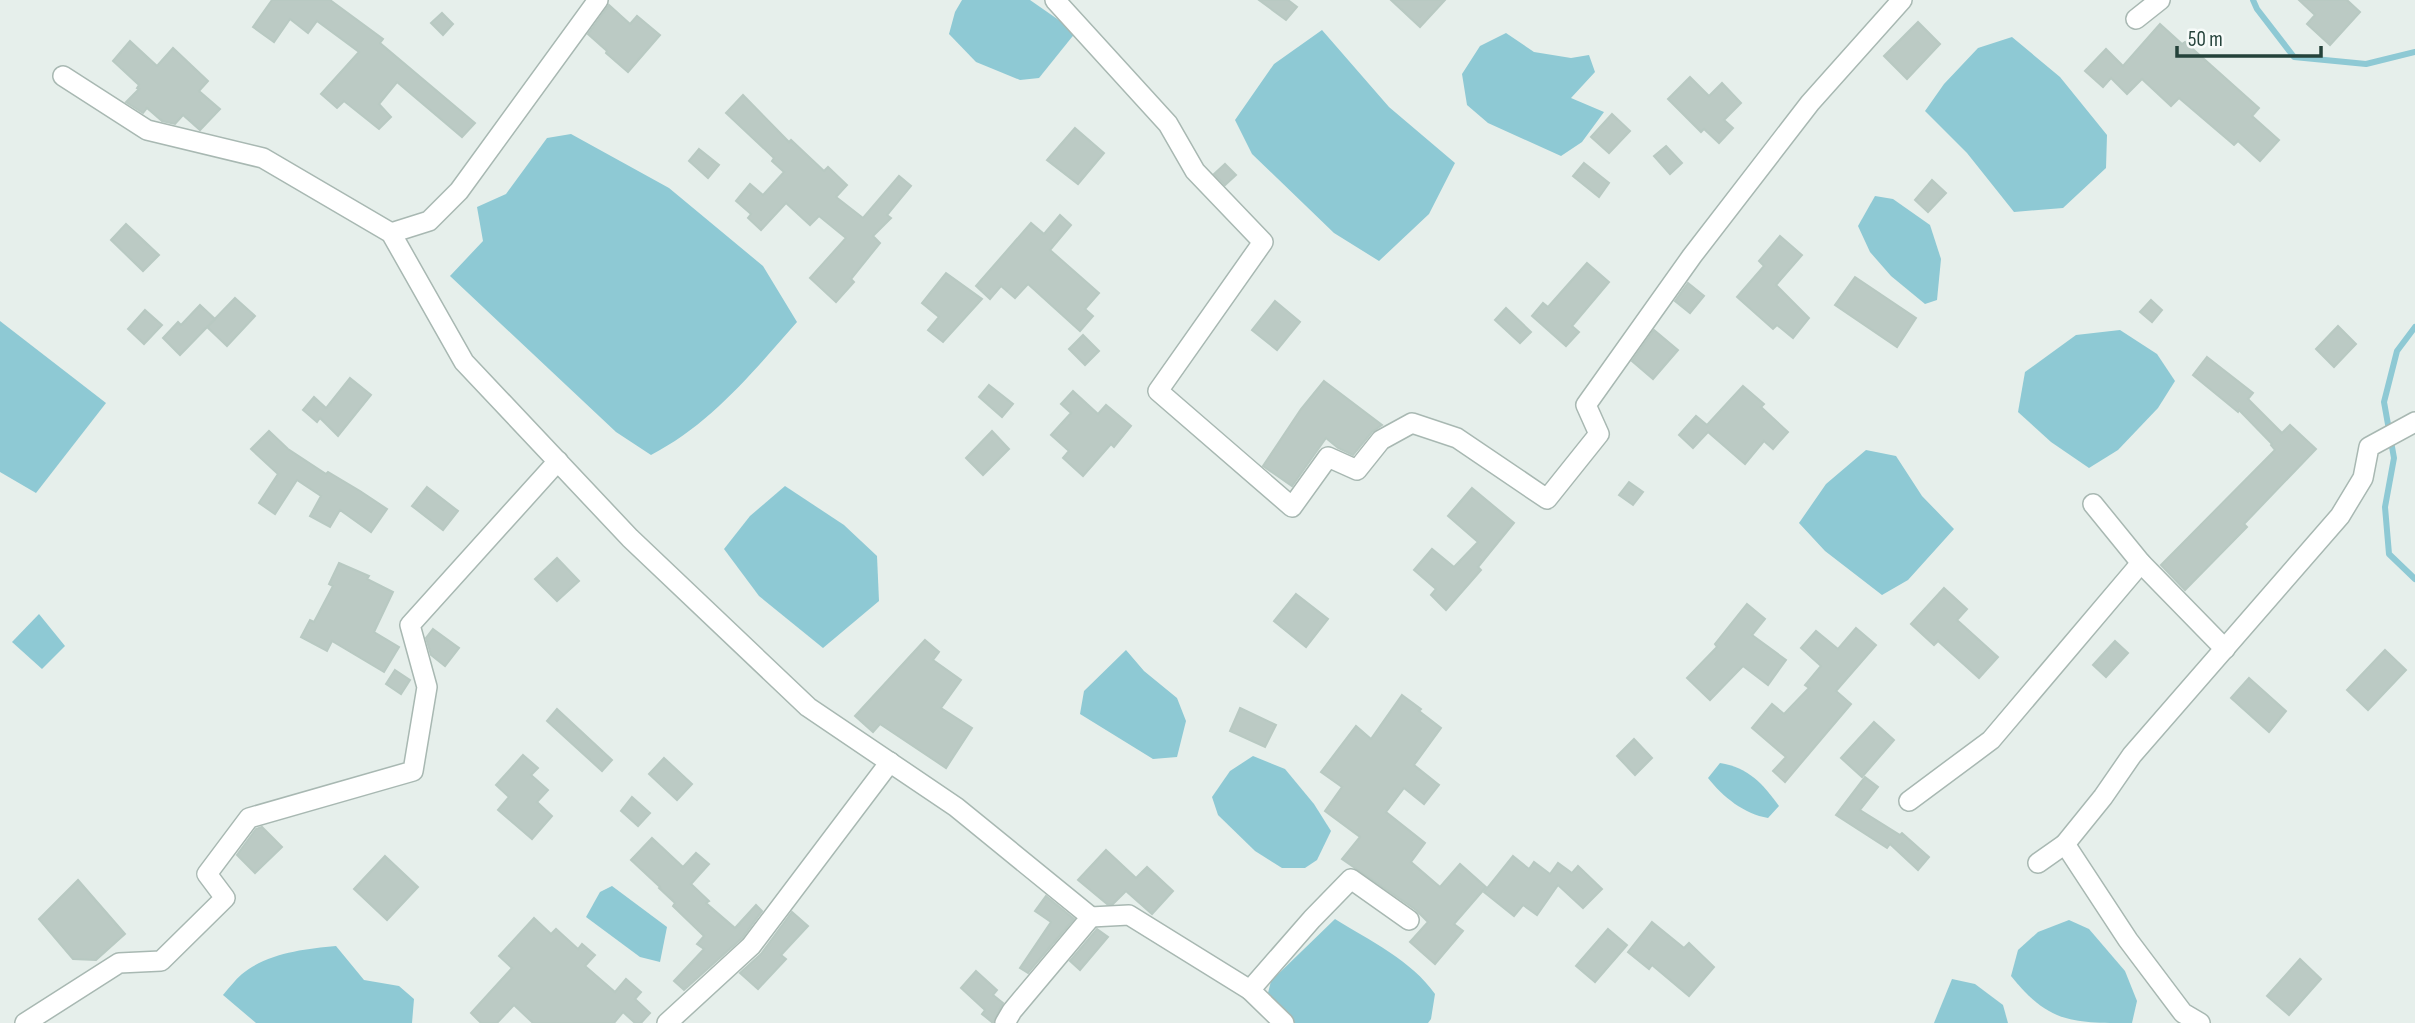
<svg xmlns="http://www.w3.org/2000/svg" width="2415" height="1023" viewBox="0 0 2415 1023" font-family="'Sofia Sans Condensed',sans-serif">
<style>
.water{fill:#8ec9d4}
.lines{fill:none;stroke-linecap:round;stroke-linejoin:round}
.stream{stroke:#8ec9d4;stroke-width:6}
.building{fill:#bbcac4;stroke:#b8c9c2;stroke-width:2}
.minor-casing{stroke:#a8b8b2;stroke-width:22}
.minor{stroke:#fff;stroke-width:19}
</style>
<rect width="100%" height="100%" fill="#e6efeb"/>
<g class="water">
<polygon points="962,0 1030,0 1076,32 1039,78 1020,80 976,62 949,34 955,12"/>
<polygon points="1322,30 1389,107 1455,163 1429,214 1379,261 1334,233 1252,154 1235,120 1274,64"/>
<polygon points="1506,33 1534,52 1571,58 1589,55 1595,72 1571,98 1604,112 1582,142 1561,156 1488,123 1467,105 1462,74 1480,46"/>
<polygon points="2012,37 2060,77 2107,135 2106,168 2063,208 2014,212 1967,153 1925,111 1944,84 1978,48"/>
<path d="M 571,134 L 669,188 L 763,266 L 797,322 C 754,371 710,425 651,455 L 616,432 L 450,276 L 483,241 L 477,207 L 506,194 L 547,138 Z"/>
<polygon points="1875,196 1893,199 1930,225 1941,259 1937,300 1925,304 1891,276 1870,252 1858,226"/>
<polygon points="0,321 106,403 36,493 0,472"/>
<polygon points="2120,330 2157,354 2175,381 2158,408 2118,450 2089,468 2051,442 2018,412 2025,372 2076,335"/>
<polygon points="1866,450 1896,456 1922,496 1954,529 1908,580 1882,595 1825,551 1799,523 1826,484"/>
<polygon points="785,486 844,525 877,556 879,601 823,648 759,596 724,549 750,516"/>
<polygon points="39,614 65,646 42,669 12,642"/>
<polygon points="1126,650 1144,671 1177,698 1186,721 1177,757 1153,759 1080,714 1084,691"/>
<polygon points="1253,756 1285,769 1314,804 1331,831 1317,860 1305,868 1282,868 1255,851 1218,815 1212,797 1230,771"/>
<path d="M 1720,763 C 1749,768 1762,783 1779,806 L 1768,818 C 1744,814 1723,797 1708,778 Z"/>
<polygon points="612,886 667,927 660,962 640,957 586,917 600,892"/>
<path d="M 1335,919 C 1369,940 1412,961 1435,994 L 1431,1019 L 1428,1023 L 1288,1023 L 1267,997 L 1271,981 Z"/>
<path d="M 2069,920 L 2089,929 L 2125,971 L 2137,1001 L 2132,1023 C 2071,1023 2049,1023 2011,976 L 2018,950 L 2038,932 Z"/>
<path d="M 336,946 L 364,980 L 399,986 L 414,999 L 412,1023 L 256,1023 L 223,995 C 229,988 235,980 242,974 C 268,953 304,949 336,946 Z"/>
<polygon points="1952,979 1975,984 2003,1005 2008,1023 1934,1023"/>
</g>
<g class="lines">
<g class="stream">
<polyline points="2253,0 2257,9 2294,57 2366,64 2415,52"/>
<polyline points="2415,327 2397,351 2384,402 2394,458 2385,507 2389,554 2415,579"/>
</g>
</g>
<g class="building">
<polygon points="272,0 330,0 383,39 380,43 475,123 462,137 397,82 379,104 391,117 379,129 344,101 337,108 321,94 359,52 317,21 308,33 290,19 274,42 253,27"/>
<polygon points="1259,0 1288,0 1297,7 1286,20"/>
<polygon points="1391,0 1445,0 1420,27"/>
<polygon points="2299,0 2347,0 2360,12 2330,45 2307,24 2315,15"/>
<polygon points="609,5 630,24 637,16 660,35 628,72 606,53 607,51 588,34"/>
<polygon points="442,13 453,24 443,35 431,23"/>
<polygon points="1918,22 1940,44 1907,79 1884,56"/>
<polygon points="2160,24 2182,44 2185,42 2259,108 2252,116 2279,140 2260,161 2238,141 2234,145 2179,98 2171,106 2142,79 2127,94 2111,78 2103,87 2085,71 2106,49 2123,66"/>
<polygon points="130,41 157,66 173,48 208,81 199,91 220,109 200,130 183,115 175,124 162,121 147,108 143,113 126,102 139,89 137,88 139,85 113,61"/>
<polygon points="1690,77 1709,96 1722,83 1741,103 1724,120 1733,128 1719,143 1704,129 1701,132 1668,99"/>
<polygon points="743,95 789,142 791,140 824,171 828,167 847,185 836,197 863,218 899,176 911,186 887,215 891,218 873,236 880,243 851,279 854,282 836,302 810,278 846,238 819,216 810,225 786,203 761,230 748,218 751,214 736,201 750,184 763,195 784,172 772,161 774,158 726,113"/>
<polygon points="1612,114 1630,131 1609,153 1591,137"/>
<polygon points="1075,128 1104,153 1078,184 1047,160"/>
<polygon points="1666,146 1682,163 1670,174 1654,156"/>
<polygon points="699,149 719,165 708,178 689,161"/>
<polygon points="1584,163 1609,183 1599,197 1573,176"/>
<polygon points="1225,164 1236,175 1225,185 1214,174"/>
<polygon points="1932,180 1946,193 1928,212 1915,200"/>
<polygon points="1060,215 1071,225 1050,250 1099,293 1085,309 1093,316 1080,331 1028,284 1015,298 1001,286 990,299 976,286 1031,223 1044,234"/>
<polygon points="126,224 159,255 143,271 111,240"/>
<polygon points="1780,236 1802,255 1776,285 1809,318 1793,338 1777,325 1773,329 1737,297 1764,266 1759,261"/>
<polygon points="1587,263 1609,282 1572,326 1579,332 1566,346 1532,316 1543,303 1548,307"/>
<polygon points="946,273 982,299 943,342 928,330 939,317 922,303"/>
<polygon points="1855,277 1916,318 1897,347 1835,305"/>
<polygon points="1688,283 1704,296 1690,313 1675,301"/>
<polygon points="235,298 255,316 227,346 207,327"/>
<polygon points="2151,300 2162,310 2152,322 2140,312"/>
<polygon points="1275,301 1300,322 1277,350 1252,330"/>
<polygon points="200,305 215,319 180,355 163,338 178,322 181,325"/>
<polygon points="1506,308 1531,332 1520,343 1495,320"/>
<polygon points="145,310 162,325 144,344 128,329"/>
<polygon points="2338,326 2356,344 2334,367 2316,349"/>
<polygon points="1654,330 1678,350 1653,379 1632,361"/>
<polygon points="1083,335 1099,351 1085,365 1069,349"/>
<polygon points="2207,357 2253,393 2248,399 2282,433 2290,425 2316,449 2244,524 2247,527 2185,590 2161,565 2275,450 2271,445 2272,444 2239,410 2238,412 2193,375"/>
<polygon points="350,378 371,395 338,436 320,418 317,422 303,410 314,397 326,408"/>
<polygon points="1324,381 1382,425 1372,432 1353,455 1338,448 1326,438 1292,486 1263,466 1301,409"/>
<polygon points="989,385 1013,404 1002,417 979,397"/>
<polygon points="1743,386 1764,404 1761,407 1788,432 1773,449 1764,441 1745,464 1708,432 1693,448 1679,435 1696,416 1707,425"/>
<polygon points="1073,391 1098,414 1106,405 1131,426 1114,447 1111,444 1083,476 1063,458 1069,451 1051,435 1071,413 1061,404"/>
<polygon points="269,431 288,449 326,474 328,472 360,491 387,509 371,532 340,510 330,527 310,516 321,496 297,480 275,514 259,503 278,474 251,449"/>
<polygon points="992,431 1009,449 983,475 966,458"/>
<polygon points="1629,482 1643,492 1633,505 1619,495"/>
<polygon points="427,487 458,511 443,530 412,506"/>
<polygon points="1472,488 1514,523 1478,567 1481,570 1446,610 1431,595 1436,589 1414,570 1432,549 1454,567 1478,542 1448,516"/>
<polygon points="557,558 579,581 557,601 535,579"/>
<polygon points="339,563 369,576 367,579 393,592 374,632 399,647 384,672 332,641 327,651 301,637 310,620 314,622 333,586 329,584"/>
<polygon points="1944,588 1967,609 1957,620 1998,657 1979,678 1938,641 1934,645 1911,624"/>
<polygon points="1296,594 1328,619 1306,647 1274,621"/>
<polygon points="1747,604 1765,619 1752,635 1786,660 1768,685 1743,666 1710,700 1687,678 1717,647 1715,644"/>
<polygon points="1856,628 1876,645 1836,691 1851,704 1785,782 1773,771 1786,757 1752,728 1772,704 1784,714 1809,688 1805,685 1821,666 1801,648 1816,631 1838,649"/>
<polygon points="433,629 459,648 445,666 431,655 426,638"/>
<polygon points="925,640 939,652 933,660 961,680 941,708 972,728 946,768 880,724 873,732 855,716"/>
<polygon points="2115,641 2128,653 2106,677 2093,665"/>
<polygon points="2385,650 2406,670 2368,710 2347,690"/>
<polygon points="395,670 410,680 401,694 386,684"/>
<polygon points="2249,678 2286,711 2269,732 2231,698"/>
<polygon points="1402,695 1421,709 1419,711 1441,728 1414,765 1439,785 1424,804 1404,788 1386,812 1425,843 1411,862 1440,887 1460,864 1486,887 1454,924 1463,931 1435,964 1410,942 1428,922 1416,910 1342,859 1360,837 1325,811 1342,787 1321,772 1356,726 1371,739"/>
<polygon points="1240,708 1276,725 1265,747 1230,731"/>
<polygon points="557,709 612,760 602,771 547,721"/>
<polygon points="1874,722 1894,740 1862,777 1841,758"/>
<polygon points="1634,739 1652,758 1635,775 1617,756"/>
<polygon points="523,755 538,768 531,775 548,790 537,802 552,816 532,839 498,810 509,797 496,785"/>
<polygon points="664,758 692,784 677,800 649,774"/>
<polygon points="1865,777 1878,787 1860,810 1900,835 1902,833 1929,857 1918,870 1890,844 1887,848 1836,815"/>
<polygon points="632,797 650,813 638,826 621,811"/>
<polygon points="262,827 282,847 255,873 237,855 256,829"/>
<polygon points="652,838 683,867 696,853 709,864 691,884 709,901 706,903 735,928 756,905 762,911 742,938 684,990 674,981 704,949 697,944 704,936 673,906 675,903 659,888 660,887 631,860"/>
<polygon points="1106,850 1136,878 1147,867 1173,891 1152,914 1126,891 1113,904 1107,904 1078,880"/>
<polygon points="385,856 418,887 387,920 354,889"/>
<polygon points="1513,856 1529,869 1534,862 1550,874 1558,863 1572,873 1578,866 1602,889 1583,908 1558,885 1537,915 1523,905 1514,916 1484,892"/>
<polygon points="78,880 125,934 96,960 73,959 39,919"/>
<polygon points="1046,896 1074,919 1028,973 1020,968 1051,922 1035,911"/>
<polygon points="792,912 808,926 781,955 786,959 758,989 740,973 761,954"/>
<polygon points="534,918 551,934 556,929 578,949 582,944 595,955 585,966 615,992 626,979 641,992 635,999 650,1013 641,1023 635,1023 623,1012 614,1023 533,1023 514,1005 497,1023 481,1023 471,1013 512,968 499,956"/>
<polygon points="1652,922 1684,948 1689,943 1714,967 1689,996 1652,965 1649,969 1628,952"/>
<polygon points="1097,929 1108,937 1080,970 1070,961"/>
<polygon points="1608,929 1627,945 1595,982 1576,966"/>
<polygon points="2300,959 2321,979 2289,1015 2267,996"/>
<polygon points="976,971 997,990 993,995 1003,1003 993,1023 982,1014 985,1010 961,988"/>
</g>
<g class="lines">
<defs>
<g id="minor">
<polyline points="1055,0 1168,124 1195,171 1263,242 1158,391 1292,507 1328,457 1357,470 1381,440 1412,423 1457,438 1547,499 1599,434 1586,405 1692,256 1810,103 1902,0"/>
<polyline points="2136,19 2160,0"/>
<polyline points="63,76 147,130 263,158 391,233 464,362 630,538 808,707 956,807 1091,917 1012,1011 1005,1023"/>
<polyline points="391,233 429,221 459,191 598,0"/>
<polyline points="2093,504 2141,563 2225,649"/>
<polyline points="1909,801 1991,740 2141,563"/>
<polyline points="2065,844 2128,940 2183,1013 2200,1023"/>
<polyline points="2038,863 2065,844 2103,797 2132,755 2340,516 2363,478 2369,447 2415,422"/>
<polyline points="1091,917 1129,915 1250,990 1312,919 1351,879 1409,920"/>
<polyline points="1250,990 1284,1023"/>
<polyline points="25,1023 119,963 161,961 225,898 207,874 249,818 413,771 427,687 410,625 558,461"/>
<polyline points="667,1023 751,946 890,762"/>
</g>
</defs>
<use href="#minor" class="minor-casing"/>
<use href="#minor" class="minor"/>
</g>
<path d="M2177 46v10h144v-10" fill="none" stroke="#24423a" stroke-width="3.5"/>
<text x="2188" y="46" font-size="21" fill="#24423a" stroke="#f7fbf9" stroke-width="5" paint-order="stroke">50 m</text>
</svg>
